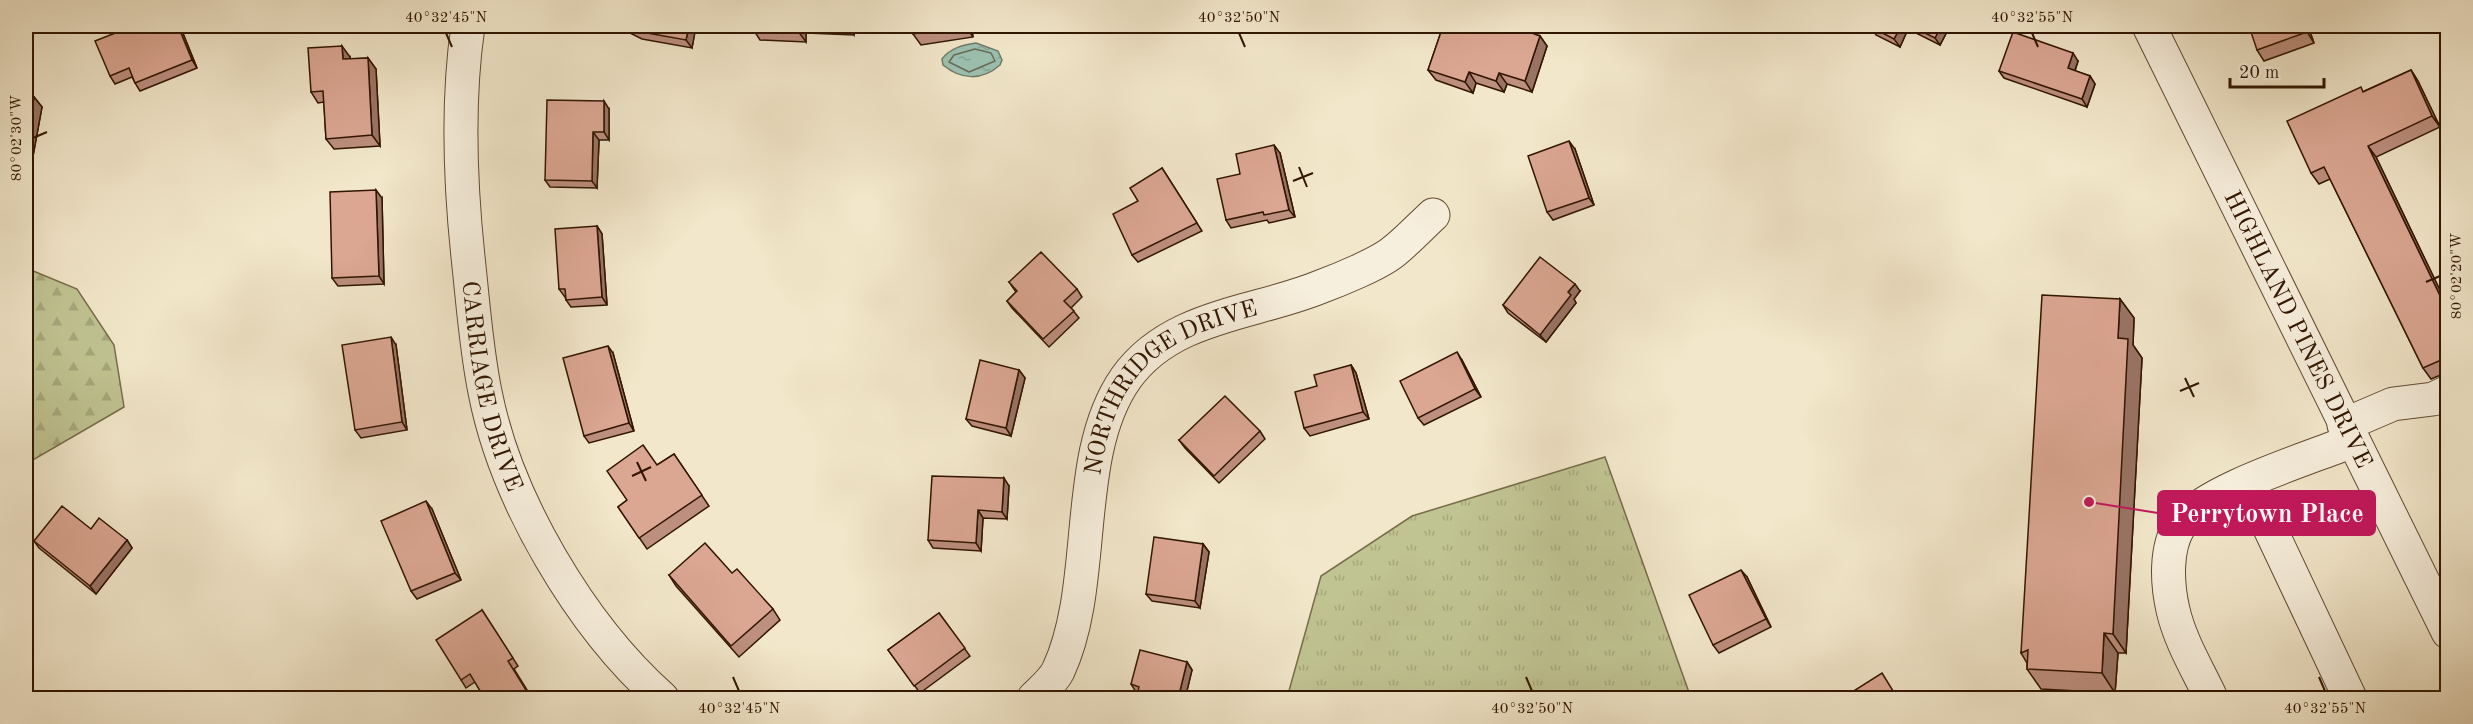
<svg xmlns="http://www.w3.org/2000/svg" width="2473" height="724" viewBox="0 0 2473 724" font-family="'Old Standard TT',serif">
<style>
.grass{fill:url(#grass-tufts);stroke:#786c49;stroke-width:1.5}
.forest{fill:url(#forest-firs);stroke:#786c49;stroke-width:1.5}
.water{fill:url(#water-ripples);stroke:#717c6a;stroke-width:1.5}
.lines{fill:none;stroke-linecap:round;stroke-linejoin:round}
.shore{stroke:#666b58;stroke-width:1.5}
.minor-casing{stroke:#614a32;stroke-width:35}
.minor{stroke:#f7efdd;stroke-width:33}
.wall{fill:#bc8f7e;stroke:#311500;stroke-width:1.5}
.shaded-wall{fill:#997466;stroke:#311500;stroke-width:1.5}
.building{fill:#dba692;stroke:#311500;stroke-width:1.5}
.ticks{fill:none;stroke:#311500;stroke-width:2}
.labels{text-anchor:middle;stroke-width:4.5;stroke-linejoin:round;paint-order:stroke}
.street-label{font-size:24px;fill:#311500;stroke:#f7efdd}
.leader{fill:none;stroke:#c2185b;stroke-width:2}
.callout-dot{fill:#c2185b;stroke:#f7efdd;stroke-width:2}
.callout{fill:#c2185b;stroke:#c2185b;stroke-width:2}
.callout-label{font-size:26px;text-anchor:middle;font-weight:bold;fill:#fff}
.neatline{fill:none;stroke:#311500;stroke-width:2}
.ticks-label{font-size:15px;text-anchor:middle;fill:#311500}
</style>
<defs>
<pattern id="grass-tufts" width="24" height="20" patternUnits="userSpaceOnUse" patternTransform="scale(1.5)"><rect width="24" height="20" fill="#c0c492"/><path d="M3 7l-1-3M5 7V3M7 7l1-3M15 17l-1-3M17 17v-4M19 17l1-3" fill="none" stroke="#a5a87c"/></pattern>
<pattern id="forest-firs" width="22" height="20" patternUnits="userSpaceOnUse" patternTransform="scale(1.5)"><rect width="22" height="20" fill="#c0c492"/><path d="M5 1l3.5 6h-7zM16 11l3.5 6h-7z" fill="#a5a87c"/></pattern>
<pattern id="water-ripples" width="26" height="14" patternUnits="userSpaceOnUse" patternTransform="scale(1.5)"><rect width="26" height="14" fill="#9cc1b0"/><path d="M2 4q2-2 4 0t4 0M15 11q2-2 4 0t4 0" fill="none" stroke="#87a596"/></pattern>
</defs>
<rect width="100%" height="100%" fill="#f2e7ca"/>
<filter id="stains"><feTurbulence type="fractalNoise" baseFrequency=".00333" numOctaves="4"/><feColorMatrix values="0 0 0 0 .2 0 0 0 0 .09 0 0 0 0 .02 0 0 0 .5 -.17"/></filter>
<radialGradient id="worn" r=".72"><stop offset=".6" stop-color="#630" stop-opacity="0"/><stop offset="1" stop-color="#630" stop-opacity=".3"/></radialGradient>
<polygon class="grass" points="1605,457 1691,698 1287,698 1321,576 1412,516"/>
<polygon class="forest" points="26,268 77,289 114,345 124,407 26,464"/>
<path class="water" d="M 976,43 L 998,51 L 1002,60 L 1000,65 C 982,81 961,80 943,65 L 942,59 C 950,48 963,45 976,43 Z"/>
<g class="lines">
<polygon class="shore" points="975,49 991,53 995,61 969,72 949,62 954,55"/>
<defs>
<g id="minor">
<path id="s1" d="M 468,26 C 457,101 460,181 468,257 C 473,302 476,348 485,392 C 506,500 581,626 662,698"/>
<path id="s2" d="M 2149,26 L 2448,632"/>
<polyline points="2344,425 2393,404 2433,399 2448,392"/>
<polyline points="2248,482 2350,698"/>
<path id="s3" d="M 1034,698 C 1042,690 1053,681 1058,671 C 1099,584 1071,456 1126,378 C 1171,315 1254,314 1320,287 C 1339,280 1378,264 1393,252 C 1407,241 1420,227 1433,215"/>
<path d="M 2211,698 C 2198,670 2180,641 2173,610 C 2167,584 2165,548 2180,525 C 2201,491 2313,457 2352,441"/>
</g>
</defs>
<use href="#minor" class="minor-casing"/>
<use href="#minor" class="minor"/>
</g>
<g class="wall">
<polygon points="133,26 180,26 197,68 140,91 135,83 132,77 115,84 110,76"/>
<polygon points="616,26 696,26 692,48 642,39"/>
<polygon points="753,26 855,26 854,35 806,33 806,42 760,40 753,29"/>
<polygon points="912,26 981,26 971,27 973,37 921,45 913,34"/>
<polygon points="1443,26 1527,26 1526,31 1540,36 1547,46 1532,92 1507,84 1504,92 1476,83 1473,93 1436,80 1428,70"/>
<polygon points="1872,26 1950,26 1940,45 1908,29 1900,47 1876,35 1871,27"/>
<polygon points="2308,26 2314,43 2264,61 2257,50"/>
<polygon points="350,57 350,59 368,58 376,69 380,146 334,149 326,139 324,102 318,103 311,92"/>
<polygon points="2078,61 2075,71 2090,76 2095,84 2087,107 2004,78 1999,71"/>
<polygon points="2411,70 2418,81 2440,127 2376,157 2447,305 2448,305 2448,372 2431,379 2423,368 2330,179 2319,184 2311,173 2364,91"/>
<polygon points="26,95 34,97 42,107 31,167 26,166"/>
<polygon points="609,109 609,140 599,140 597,188 550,187 545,180"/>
<polygon points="1575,149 1594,205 1553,220 1547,212"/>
<polygon points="1280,153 1295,217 1269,223 1267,220 1231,228 1226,220 1240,174"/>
<polygon points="1162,168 1202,231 1138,262 1132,255 1138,201"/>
<polygon points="382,198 384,284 338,286 332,278"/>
<polygon points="597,226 602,234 607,305 571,307 566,300 565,297 559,289"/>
<polygon points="1009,282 1077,289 1082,297 1071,308 1079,318 1049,347 1012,308 1007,301 1016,292"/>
<polygon points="1580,291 1574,299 1576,303 1546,342 1508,313 1503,305"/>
<polygon points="2120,299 2134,318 2133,345 2142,358 2126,653 2118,653 2115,693 2041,689 2027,669 2027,663 2021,653"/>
<polygon points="396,345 407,430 361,438 355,430"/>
<polygon points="613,353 634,431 589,443 584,436"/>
<polygon points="1462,360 1481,397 1424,425 1418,418"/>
<polygon points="1351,365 1356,373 1369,419 1310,436 1304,428 1317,386"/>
<polygon points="1019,370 1025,378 1011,436 972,426 966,419"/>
<polygon points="1260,431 1265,439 1219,483 1185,448 1179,440"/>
<polygon points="674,454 709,506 647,549 618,507 627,500 657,465"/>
<polygon points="1009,486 1007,519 983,518 981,551 933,548 928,540"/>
<polygon points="432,509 461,580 417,599 411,591"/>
<polygon points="91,529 127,540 132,548 96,594 39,548 34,541"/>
<polygon points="1203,544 1209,552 1200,608 1152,601 1146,594"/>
<polygon points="732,573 773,609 780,620 739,657 676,586 669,575"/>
<polygon points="1747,577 1771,627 1719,653 1713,645"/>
<polygon points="482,610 518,666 514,669 532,698 530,699 485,699 475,682 466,688 461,680"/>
<polygon points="939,613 970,656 920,693 888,650"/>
<polygon points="1187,662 1192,670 1185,699 1136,699 1138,692 1136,692 1131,684"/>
</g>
<g class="shaded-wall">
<polygon points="178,26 180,26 197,68 192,60"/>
<polygon points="689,26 696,26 692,48 686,40"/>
<polygon points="799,26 801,26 806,33 806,42 798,31"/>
<polygon points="848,26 855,26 854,35"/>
<polygon points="966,26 970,26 971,27 973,37"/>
<polygon points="1516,26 1527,26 1523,38 1515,27"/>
<polygon points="1901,26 1906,26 1908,29 1900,47 1894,39"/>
<polygon points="1941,26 1950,26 1940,45 1935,38"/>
<polygon points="2304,26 2308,26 2314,43 2307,32"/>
<polygon points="1540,36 1547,46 1532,92 1525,81"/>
<polygon points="342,46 350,57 351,70 343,59"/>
<polygon points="2073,53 2078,61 2073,76 2068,68"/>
<polygon points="368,58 376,69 380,146 372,135"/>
<polygon points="2411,70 2418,81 2440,127 2432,116"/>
<polygon points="1469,72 1476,83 1473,93 1465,82"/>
<polygon points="1499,73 1507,84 1504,92 1496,81"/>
<polygon points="2090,76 2095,84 2087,107 2082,99"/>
<polygon points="34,97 42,107 31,167 26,159 26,146"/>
<polygon points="604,101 609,109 609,140 604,132"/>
<polygon points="593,132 599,140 597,188 592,181"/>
<polygon points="1569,141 1575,149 1594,205 1589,198"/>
<polygon points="1274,145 1280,153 1295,217 1289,210"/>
<polygon points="2368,146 2376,157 2448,307 2445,306"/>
<polygon points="376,190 382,198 384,284 379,276"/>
<polygon points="597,226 602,234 607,305 602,297"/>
<polygon points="1575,284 1580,291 1574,299 1576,303 1546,342 1540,335 1568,292"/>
<polygon points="2120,299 2134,318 2133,345 2142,358 2126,653 2113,634 2118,338"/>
<polygon points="391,337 396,345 407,430 402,422"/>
<polygon points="608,346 613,353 634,431 629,423"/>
<polygon points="1457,352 1462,360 1481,397 1475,389"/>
<polygon points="1351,365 1356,373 1369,419 1363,412"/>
<polygon points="1019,370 1025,378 1011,436 1006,428"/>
<polygon points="1004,478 1009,486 1007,519 1002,512"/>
<polygon points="426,501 432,509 461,580 455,573"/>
<polygon points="978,510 983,518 981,551 976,543"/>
<polygon points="127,540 132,548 96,594 90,586"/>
<polygon points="1203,544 1209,552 1200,608 1195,601"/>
<polygon points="1741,570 1747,577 1771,627 1766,619"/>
<polygon points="2104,633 2118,653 2115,693 2102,673"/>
<polygon points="1187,662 1192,670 1185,699 1178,699"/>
</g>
<g class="building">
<polygon points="133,26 178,26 192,60 135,83 129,68 110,76 95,41"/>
<polygon points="625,26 689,26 686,40 636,31"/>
<polygon points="753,26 799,26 798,31 753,29"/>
<polygon points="912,26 966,26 913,34"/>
<polygon points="1443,26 1516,26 1515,27 1540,36 1525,81 1499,73 1496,81 1469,72 1465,82 1428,70"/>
<polygon points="1872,26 1901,26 1894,39 1871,27"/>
<polygon points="1911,26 1941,26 1935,38"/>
<polygon points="2249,26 2304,26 2307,32 2257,50"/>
<polygon points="2013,32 2073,53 2068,68 2090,76 2082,99 1999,71"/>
<polygon points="342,46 343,59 368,58 372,135 326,139 323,91 311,92 308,48"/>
<polygon points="2411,70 2432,116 2368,146 2445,306 2448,305 2448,357 2423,368 2324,167 2311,173 2287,121 2361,87 2363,92"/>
<polygon points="26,95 34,97 26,146"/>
<polygon points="547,100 604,101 604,132 593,132 592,181 545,180"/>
<polygon points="1569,141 1589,198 1547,212 1528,156"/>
<polygon points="1274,145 1289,210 1264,215 1263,212 1226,220 1217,179 1240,174 1236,154"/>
<polygon points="1162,168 1197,223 1132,255 1113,214 1138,201 1130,188"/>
<polygon points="376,190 379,276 332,278 330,192"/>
<polygon points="597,226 602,297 566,300 565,289 559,289 555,229"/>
<polygon points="1041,252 1077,289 1064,301 1074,311 1043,339 1007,301 1017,291 1009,282"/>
<polygon points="1540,257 1575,284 1568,292 1571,295 1540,335 1503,305"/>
<polygon points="2042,295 2120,299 2118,338 2128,339 2113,634 2104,633 2102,673 2027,669 2028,650 2021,653"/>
<polygon points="391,337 402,422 355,430 342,345"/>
<polygon points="608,346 629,423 584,436 563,358"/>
<polygon points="1457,352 1475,389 1418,418 1400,381"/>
<polygon points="980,360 1019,370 1006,428 966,419"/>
<polygon points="1351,365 1363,412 1304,428 1295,392 1317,386 1314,375"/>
<polygon points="1225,396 1260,431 1214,476 1179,440"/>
<polygon points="2448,442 2448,457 2442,445"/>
<polygon points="643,445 657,465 674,454 702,495 639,538 618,507 627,500 607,471"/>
<polygon points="932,476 1004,478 1002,512 978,510 976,543 928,540"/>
<polygon points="426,501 455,573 411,591 381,521"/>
<polygon points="62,506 91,529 99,518 127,540 90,586 34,541"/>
<polygon points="1154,537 1203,544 1195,601 1146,594"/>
<polygon points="705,543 732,573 737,569 773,609 731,646 669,575"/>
<polygon points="1741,570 1766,619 1713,645 1689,595"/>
<polygon points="482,610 513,658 508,661 526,690 513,699 485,699 470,674 461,680 436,640"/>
<polygon points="939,613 965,648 914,686 888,650"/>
<polygon points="1140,650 1187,662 1178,699 1136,699 1139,687 1131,684"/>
<polygon points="1882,673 1898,699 1841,699"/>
<polygon points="253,692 262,699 248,699"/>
</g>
<path class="ticks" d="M 446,33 L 452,47M 1239,33 L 1245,47M 2032,33 L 2038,47M 33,138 L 47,132M 1299,167 L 1307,187M 1293,181 L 1313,173M 2426,282 L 2440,276M 2185,378 L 2194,397M 2180,391 L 2199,383M 637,462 L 646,481M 632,476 L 651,467M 733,677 L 739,691M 1526,677 L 1532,691M 2319,677 L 2325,691"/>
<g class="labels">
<g class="street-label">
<text dy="8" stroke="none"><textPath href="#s2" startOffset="338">HIGHLAND PINES DRIVE</textPath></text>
<text dy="8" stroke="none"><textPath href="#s1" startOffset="363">CARRIAGE DRIVE</textPath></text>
<text dy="8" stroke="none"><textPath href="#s3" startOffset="364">NORTHRIDGE DRIVE</textPath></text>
</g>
</g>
<path class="leader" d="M2089 502L2158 513"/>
<circle class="callout-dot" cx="2089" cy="502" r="6"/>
<rect class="callout" x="2158" y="491" width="217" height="44" rx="6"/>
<g class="callout-label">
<text x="2267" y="522">Perrytown Place</text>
</g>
<rect width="2473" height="724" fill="none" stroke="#f2e7ca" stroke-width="66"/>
<path d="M2230 78v9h94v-9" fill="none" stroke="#311500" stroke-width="3"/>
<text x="2239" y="78" font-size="18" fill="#311500" stroke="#f7efdd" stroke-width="4.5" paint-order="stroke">20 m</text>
<rect x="33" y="33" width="2407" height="658" class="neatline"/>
<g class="ticks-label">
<text x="446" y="22">40°32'45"N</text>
<text x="1239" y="22">40°32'50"N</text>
<text x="2032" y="22">40°32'55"N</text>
<text transform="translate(16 138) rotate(-90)" y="5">80°02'30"W</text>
<text transform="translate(2456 276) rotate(-90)" y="5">80°02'20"W</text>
<text x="739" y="713">40°32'45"N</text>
<text x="1532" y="713">40°32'50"N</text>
<text x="2325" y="713">40°32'55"N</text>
</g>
<rect width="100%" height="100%" filter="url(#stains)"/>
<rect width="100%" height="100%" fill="url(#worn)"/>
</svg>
